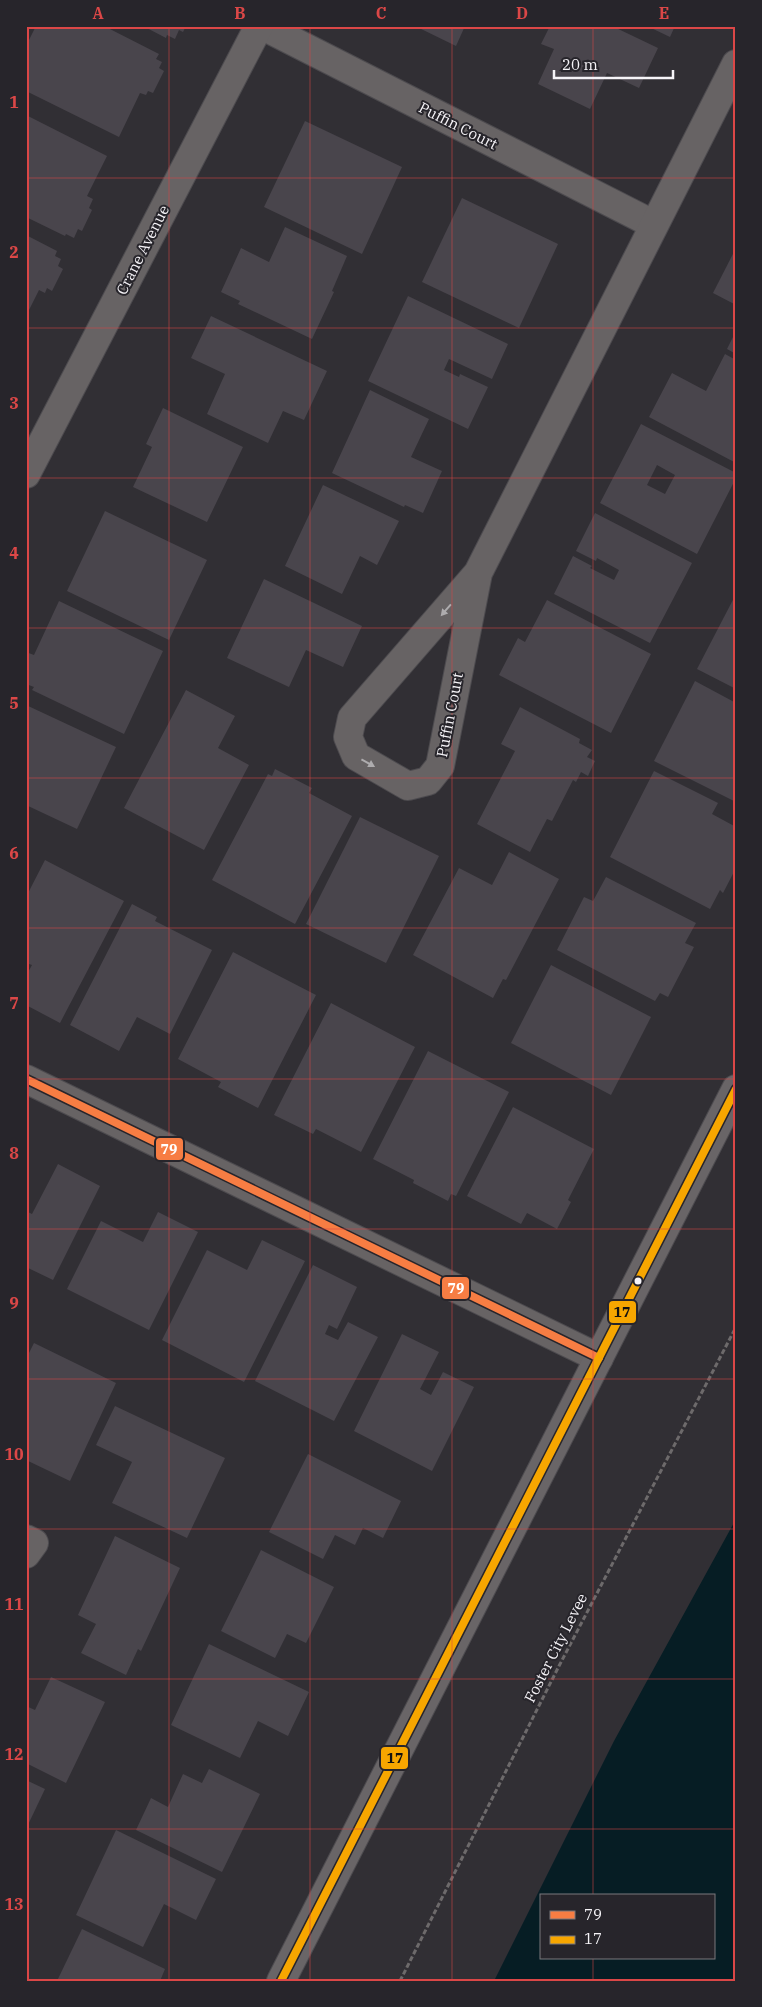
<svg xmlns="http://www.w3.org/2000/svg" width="762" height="2007" viewBox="0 0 762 2007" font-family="'IBM Plex Serif',serif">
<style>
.water{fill:#061d24;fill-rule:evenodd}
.building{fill:#49454c;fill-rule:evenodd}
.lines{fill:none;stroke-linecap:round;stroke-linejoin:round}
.minor-casing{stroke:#4d4b4f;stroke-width:30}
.secondary-casing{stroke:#4d4b4f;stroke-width:30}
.path{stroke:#6d6a6b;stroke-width:3;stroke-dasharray:5 2.5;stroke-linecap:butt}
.minor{stroke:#676364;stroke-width:28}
.secondary{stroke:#696567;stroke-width:28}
.bus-1-casing{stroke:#27252b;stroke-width:11}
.bus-2-casing{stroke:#27252b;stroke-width:11}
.bus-1{stroke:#f77d43;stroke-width:8}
.bus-2{stroke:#f7a600;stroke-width:8}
.oneway{fill:#aeacae}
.grid{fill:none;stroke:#db4747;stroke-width:1;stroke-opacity:0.55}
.bus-dot{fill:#f6f4f8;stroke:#27252b;stroke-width:2}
.labels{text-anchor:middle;stroke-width:4;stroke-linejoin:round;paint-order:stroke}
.street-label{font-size:15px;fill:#f6f4f8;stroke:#27252b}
.line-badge{stroke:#27252b;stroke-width:2}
.badge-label{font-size:14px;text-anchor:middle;font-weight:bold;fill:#fff}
.pale-badge-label{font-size:14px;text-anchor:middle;font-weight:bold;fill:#111}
.neatline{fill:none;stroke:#db4747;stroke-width:2}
.grid-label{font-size:16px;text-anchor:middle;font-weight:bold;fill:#db4747}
</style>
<rect width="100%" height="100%" fill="#312f34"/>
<path class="water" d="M 736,1519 L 736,1981 L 494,1981 L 614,1741 ZM 541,1896 L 713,1896 L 713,1958 L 541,1958 Z"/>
<g class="building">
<polygon points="36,26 104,26 159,54 156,59 162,62 159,68 164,71 153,93 148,91 146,95 140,93 119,137 26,91 26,46"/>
<polygon points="143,26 186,26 183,32 179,30 175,39 167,35 166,38"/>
<polygon points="415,26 465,26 456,46"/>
<polygon points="550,26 612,26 658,48 639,88 607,73 590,109 538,84 554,49 541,44"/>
<polygon points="647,26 675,26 670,37"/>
<polygon points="26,115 107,156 87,196 93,199 89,208 92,210 82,231 78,229 74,238 66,234 65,236 26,217"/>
<polygon points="305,121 402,167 362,254 264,207"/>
<polygon points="462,198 558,244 519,328 422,282"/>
<polygon points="285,227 347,256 332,291 334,292 312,339 238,304 240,301 221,292 241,248 269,262"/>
<polygon points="26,235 57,251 55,256 61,259 58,266 63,269 52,291 47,288 45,293 39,290 26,316"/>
<polygon points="736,248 736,305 713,293"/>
<polygon points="408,296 508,344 492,379 449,359 444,370 459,377 460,374 488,387 468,429 368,381"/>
<polygon points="211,316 327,371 304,420 283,411 268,443 207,414 225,374 191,358"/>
<polygon points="736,331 736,354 727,349"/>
<polygon points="725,354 736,360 736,463 649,417 672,373 706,391"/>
<polygon points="370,390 429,419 411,457 442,471 423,513 405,505 404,507 332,473"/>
<polygon points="163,408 243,447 207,522 133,487 152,447 146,444"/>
<path d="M 641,424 L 736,473 L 736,478 L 697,554 L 600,503 ZM 657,465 L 675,475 L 665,494 L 647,485 Z"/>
<polygon points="323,485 399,521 377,565 360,556 342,594 285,566"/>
<polygon points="105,511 207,560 169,640 67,591"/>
<polygon points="595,513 692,563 650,643 554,594 573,556 592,566 590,568 614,580 619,570 597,558 596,561 576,551"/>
<polygon points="264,579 362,626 343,667 306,650 289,687 227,658"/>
<polygon points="736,594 736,689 697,669"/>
<polygon points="547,600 651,654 611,733 499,675 518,638 525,642"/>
<polygon points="59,601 163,651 124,734 32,690 34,687 26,684 26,652 34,655"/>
<polygon points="695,681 736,703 736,802 654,761"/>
<polygon points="186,690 235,716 218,748 249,765 204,850 124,808"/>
<polygon points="26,705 116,747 77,829 26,805"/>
<polygon points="520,707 580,739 579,743 592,750 587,757 595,761 588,776 581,772 576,782 573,780 552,821 547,819 530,852 477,824 515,751 501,744"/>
<polygon points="275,769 312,788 309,793 352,816 295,924 212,880 268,774 272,776"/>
<polygon points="654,771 718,803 712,814 736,827 736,868 723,893 720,890 710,909 610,857"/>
<polygon points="360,817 439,856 386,963 306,924"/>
<polygon points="509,852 559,879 506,980 503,979 493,998 413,955 459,868 492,885"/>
<polygon points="45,860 124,901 60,1023 26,1005 26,976 32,965 26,963 26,897"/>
<polygon points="606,877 696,923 685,943 694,947 668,997 660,993 655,1001 557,950 584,897 593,901"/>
<polygon points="132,904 157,917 155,921 212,950 170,1034 137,1017 119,1051 70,1025"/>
<polygon points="233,952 316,995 258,1108 218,1087 221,1082 178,1059"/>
<polygon points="551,965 651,1017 611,1095 511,1043"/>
<polygon points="331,1003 415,1047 361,1152 316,1129 313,1134 274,1115"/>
<polygon points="428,1051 509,1092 456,1196 451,1194 448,1201 413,1183 414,1180 373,1159"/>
<polygon points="513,1107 594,1149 568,1200 571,1202 557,1229 527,1213 521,1224 467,1196"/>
<polygon points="58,1164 100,1186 53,1280 26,1267 26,1211 32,1214"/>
<polygon points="158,1212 198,1232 149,1330 67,1289 101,1221 143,1242"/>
<polygon points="262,1240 305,1261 244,1382 162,1340 207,1250 247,1270"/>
<polygon points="313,1265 357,1287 337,1329 329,1325 325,1334 338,1340 348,1322 378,1337 334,1421 255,1381"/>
<polygon points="402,1334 439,1352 420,1389 431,1395 443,1372 474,1387 432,1471 354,1431"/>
<polygon points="34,1343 116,1383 70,1481 26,1460 26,1431 28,1427 26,1426 26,1359"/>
<polygon points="115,1406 225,1458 187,1538 112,1503 132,1462 96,1445"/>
<polygon points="308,1454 401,1501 383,1538 363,1528 355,1545 335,1535 323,1559 269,1532"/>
<polygon points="115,1536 180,1568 141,1651 138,1649 126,1675 81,1653 96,1624 78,1615"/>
<polygon points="261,1550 334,1587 306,1643 287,1634 275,1658 221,1631"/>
<polygon points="209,1644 309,1692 288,1736 258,1721 240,1758 171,1725"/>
<polygon points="51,1677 105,1702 66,1783 26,1763 26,1706 35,1710"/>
<polygon points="209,1769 260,1794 222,1872 136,1830 151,1798 168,1807 183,1774 202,1783"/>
<polygon points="26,1780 45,1789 26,1829"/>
<polygon points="116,1830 216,1879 196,1920 164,1904 143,1947 76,1915"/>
<polygon points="82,1929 165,1969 160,1981 57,1981"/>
</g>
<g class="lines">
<defs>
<g id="minor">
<polyline points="263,26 653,224"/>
<polyline points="26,474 259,26"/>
<polyline points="478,573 440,766 428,781 408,786 356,756 348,737 352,718 478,573 736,64"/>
<polyline points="26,1079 599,1358"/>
<polyline points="26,1539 34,1543 26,1554"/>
</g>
<polyline id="secondary" points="281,1981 736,1089"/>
</defs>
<use href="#minor" class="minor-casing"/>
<use href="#secondary" class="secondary-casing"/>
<polyline class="path" points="400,1981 559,1666 736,1327"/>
<use href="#minor" class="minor"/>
<use href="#secondary" class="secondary"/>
<defs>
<polyline id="bus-1" points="26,1079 599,1358"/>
<polyline id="bus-2" points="281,1981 736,1089"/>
</defs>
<use href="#bus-1" class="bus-1-casing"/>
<use href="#bus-2" class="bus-2-casing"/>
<use href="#bus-1" class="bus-1"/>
<use href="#bus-2" class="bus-2"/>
</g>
<defs><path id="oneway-solid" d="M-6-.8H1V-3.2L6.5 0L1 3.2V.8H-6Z" transform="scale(1.25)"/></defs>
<g class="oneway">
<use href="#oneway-solid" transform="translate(446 610) rotate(131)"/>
<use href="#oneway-solid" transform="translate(368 763) rotate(29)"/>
</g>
<path class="grid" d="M 169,26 L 169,1981M 310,26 L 310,1981M 452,26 L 452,1981M 593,26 L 593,1896M 26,178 L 736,178M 26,328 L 736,328M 26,478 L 736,478M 26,628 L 736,628M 26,778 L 736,778M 26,928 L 736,928M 26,1079 L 736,1079M 26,1229 L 736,1229M 26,1379 L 736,1379M 26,1529 L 736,1529M 26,1679 L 736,1679M 26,1829 L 736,1829M 593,1958 L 593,1981"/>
<circle class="bus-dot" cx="638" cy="1281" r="4.5"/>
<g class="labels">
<g class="street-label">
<text transform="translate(458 126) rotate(27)" y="5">Puffin Court</text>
<text transform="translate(143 250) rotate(-63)" y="5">Crane Avenue</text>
<text transform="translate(450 715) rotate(-79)" y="5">Puffin Court</text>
<text transform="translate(556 1648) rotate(-63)" y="5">Foster City Levee</text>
</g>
</g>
<g class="line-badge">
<rect x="155" y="1137" width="29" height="24" rx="5" fill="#f77d43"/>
<rect x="441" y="1276" width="29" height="24" rx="5" fill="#f77d43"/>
<rect x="608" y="1300" width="29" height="24" rx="5" fill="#f7a600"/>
<rect x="380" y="1746" width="29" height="24" rx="5" fill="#f7a600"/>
</g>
<g class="badge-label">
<text x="169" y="1154">79</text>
<text x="456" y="1293">79</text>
</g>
<g class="pale-badge-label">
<text x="622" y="1317">17</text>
<text x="395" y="1763">17</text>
</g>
<rect width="762" height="2007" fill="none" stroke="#27252b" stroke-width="55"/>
<rect x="540" y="1894" width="175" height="65" fill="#27252b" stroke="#7a787d"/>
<rect x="550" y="1911" width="25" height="8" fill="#f77d43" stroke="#7a787d"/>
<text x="584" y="1920" font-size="15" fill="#f6f4f8">79</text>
<rect x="550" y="1936" width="25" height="8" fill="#f7a600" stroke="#7a787d"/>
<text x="584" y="1944" font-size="15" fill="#f6f4f8">17</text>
<path d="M554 70v8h119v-8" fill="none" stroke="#f6f4f8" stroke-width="2.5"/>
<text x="562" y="70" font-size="15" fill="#f6f4f8" stroke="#27252b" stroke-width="4" paint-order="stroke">20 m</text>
<rect x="28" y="28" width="706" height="1952" class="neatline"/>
<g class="grid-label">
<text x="98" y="19">A</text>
<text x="240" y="19">B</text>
<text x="381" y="19">C</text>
<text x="522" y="19">D</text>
<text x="664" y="19">E</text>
<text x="14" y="108">1</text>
<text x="14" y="258">2</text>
<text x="14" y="409">3</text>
<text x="14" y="559">4</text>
<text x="14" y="709">5</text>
<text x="14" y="859">6</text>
<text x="14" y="1009">7</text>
<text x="14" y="1159">8</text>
<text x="14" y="1309">9</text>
<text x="14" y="1460">10</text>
<text x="14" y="1610">11</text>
<text x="14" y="1760">12</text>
<text x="14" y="1910">13</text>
</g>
</svg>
